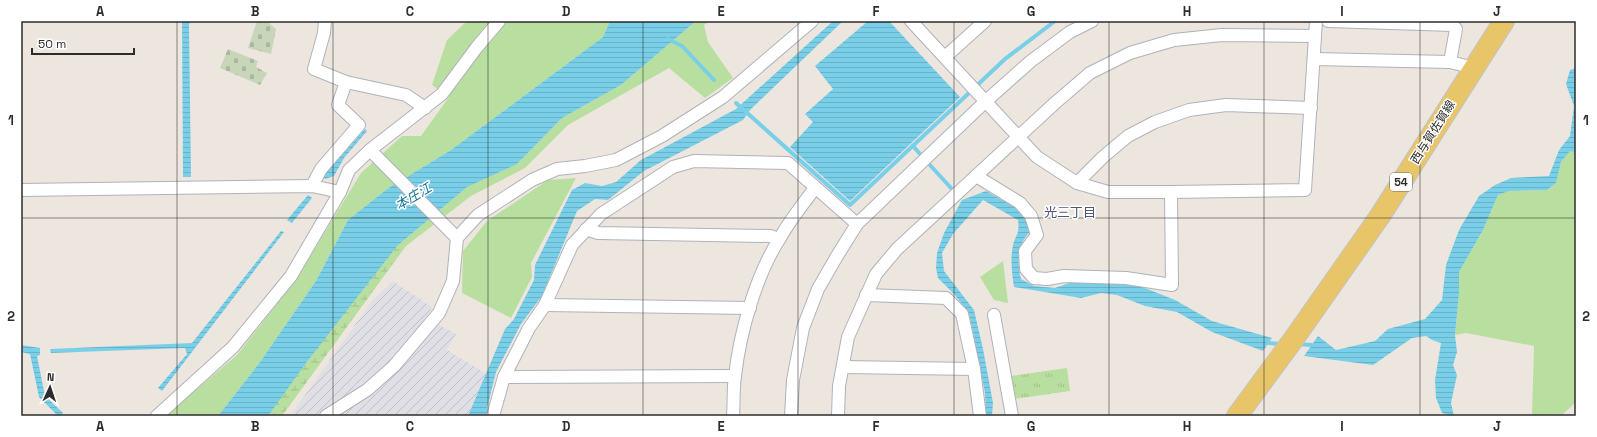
<svg xmlns="http://www.w3.org/2000/svg" width="1597" height="437" viewBox="0 0 1597 437" font-family="'Space Grotesk','Noto Sans JP',sans-serif">
<style>
.industrial{fill:url(#industrial-furrows)}
.grass{fill:#b8df9f}
.wetland{fill:url(#wetland-marsh)}
.cemetery{fill:url(#cemetery-stones)}
.park{fill:url(#park-tufts)}
.water{fill:url(#water-rules)}
.lines{fill:none;stroke-linecap:round;stroke-linejoin:round}
.stream{stroke:#79cfe8;stroke-width:4}
.minor-casing{stroke:#b0b2bb;stroke-width:14}
.primary-casing{stroke:#c4c4c4;stroke-width:22}
.minor{stroke:#fff;stroke-width:12}
.primary{stroke:#e8c569;stroke-width:20}
.grid{fill:none;stroke:#2c2c2c;stroke-width:1;stroke-opacity:0.55}
.labels{text-anchor:middle;stroke-width:3;stroke-linejoin:round;paint-order:stroke}
.shield{fill:#fff;stroke:#6b6b6b;stroke-width:1}
.shield-label{font-size:11px;font-weight:bold;fill:#2c2c2c}
.street-label{font-size:12px;fill:#2c2c2c;stroke:#fff}
.water-label{font-size:13px;font-style:italic;fill:#166f96;stroke:#fff}
.neighbourhood-label{font-size:13px;fill:#4f587a;stroke:#fff}
.neatline{fill:none;stroke:#2c2c2c;stroke-width:1.5}
.grid-label{font-size:13px;text-anchor:middle;font-weight:bold;fill:#2c2c2c}
</style>
<defs>
<pattern id="industrial-furrows" width="10" height="10" patternUnits="userSpaceOnUse"><rect width="10" height="10" fill="#e1dfe6"/><path d="M-1 1l2-2M0 10L10 0M9 11l2-2" fill="none" stroke="#c1c0c5"/></pattern>
<pattern id="wetland-marsh" width="20" height="14" patternUnits="userSpaceOnUse"><rect width="20" height="14" fill="#b8df9f"/><path d="M1 5h8M5 5V1M11 12h8M15 12V8" fill="none" stroke="#9ec089"/></pattern>
<pattern id="cemetery-stones" width="16" height="16" patternUnits="userSpaceOnUse"><rect width="16" height="16" fill="#c7d5b8"/><path d="M2 7V4a2 2 0 0 1 4 0v3zM10 15v-3a2 2 0 0 1 4 0v3z" fill="#abb79e"/></pattern>
<pattern id="park-tufts" width="24" height="20" patternUnits="userSpaceOnUse"><rect width="24" height="20" fill="#b8df9f"/><path d="M3 7l-1-3M5 7V3M7 7l1-3M15 17l-1-3M17 17v-4M19 17l1-3" fill="none" stroke="#9ec089"/></pattern>
<pattern id="water-rules" width="6" height="5" patternUnits="userSpaceOnUse"><rect width="6" height="5" fill="#79cfe8"/><path d="M0 2.5h6" fill="none" stroke="#69b2c7"/></pattern>
</defs>
<rect width="100%" height="100%" fill="#ede6df"/>
<polygon class="industrial" points="393,281 432,307 426,318 456,334 447,350 490,376 482,416 290,416 372,301"/>
<g class="grass">
<polygon points="467,21 610,21 603,37 451,150 387,189 348,220 316,281 260,362 218,416 165,416 237,355 297,278 361,173 402,136 421,136 449,97 432,85 447,40"/>
<polygon points="696,21 710,21 704,25 708,42 733,78 705,98 669,68 568,125 525,168 471,196 406,246 397,246 467,187 517,164 562,118 621,85"/>
<polygon points="1570,150 1576,152 1576,402 1563,414 1532,416 1534,346 1466,333 1455,335 1459,293 1459,272 1483,230 1498,195 1509,191 1547,190 1556,183 1561,162"/>
<polygon points="576,178 531,263 532,277 511,318 462,293 463,251 487,221 548,180"/>
<polygon points="1003,261 1008,303 994,300 980,277"/>
</g>
<polygon class="wetland" points="517,164 467,187 398,245 406,246 282,416 261,416 376,249 460,181"/>
<g class="cemetery">
<polygon points="257,21 271,21 270,24 276,29 271,54 248,48"/>
<polygon points="228,49 258,61 256,67 267,73 260,85 220,68"/>
</g>
<polygon class="park" points="1067,368 1070,391 1015,399 1011,376"/>
<g class="water">
<polygon points="182,21 190,21 189,25 191,177 183,177"/>
<polygon points="610,21 696,21 621,85 562,118 517,164 467,187 397,246 306,363 268,416 218,416 260,362 316,281 348,220 387,189 451,150 603,37"/>
<polygon points="833,21 843,21 751,109 743,120 644,171 608,200 595,199 577,211 542,296 521,324 496,372 487,408 487,416 468,416 505,329 514,319 534,280 535,265 572,190 585,183 602,186 616,182 641,160 736,109"/>
<polygon points="868,21 889,21 960,97 850,201 790,147 813,122 805,114 833,89 815,66"/>
<polygon points="1576,68 1576,152 1570,151 1561,162 1556,183 1547,190 1509,191 1498,195 1483,230 1459,272 1459,293 1455,335 1457,352 1453,365 1457,375 1451,403 1454,416 1442,413 1436,398 1435,380 1441,343 1432,340 1426,336 1412,338 1373,365 1304,356 1318,336 1336,350 1375,341 1388,329 1425,319 1442,300 1446,265 1459,230 1479,196 1495,185 1511,178 1549,176 1559,150 1570,136 1574,106 1566,84 1570,70"/>
<polygon points="365,129 367,131 344,158 334,176 325,179 323,176"/>
<path d="M 986,191 L 1016,208 L 1026,219 L 1030,232 C 1017,244 1017,263 1021,279 L 1034,286 L 1055,288 L 1072,282 L 1135,284 L 1175,300 L 1212,321 L 1272,338 L 1263,351 L 1212,332 L 1177,312 L 1145,306 L 1117,295 L 1101,293 L 1081,298 L 1014,287 C 1012,273 1010,259 1013,245 C 1016,234 1020,234 1018,220 L 983,200 L 953,234 L 942,253 L 944,271 L 974,310 L 983,349 L 993,403 L 992,416 L 986,416 L 985,393 L 969,313 L 954,294 L 938,278 L 936,268 L 937,253 L 944,233 L 962,200 Z"/>
<polygon points="308,195 312,198 292,223 287,220"/>
<polygon points="281,231 284,232 162,391 158,388 187,354 185,348 51,353 50,349 192,343"/>
<polygon points="21,345 40,348 40,355 37,356 45,396 63,413 60,416 58,416 39,397 30,354 21,352"/>
</g>
<g class="lines">
<g class="stream">
<polyline points="668,39 682,46 714,80"/>
<polyline points="736,103 850,205 1005,59 1055,21"/>
<polyline points="913,146 920,154"/>
<polyline points="929,164 951,188"/>
<polyline points="1268,343 1282,344"/>
<polyline points="1297,344 1312,345"/>
</g>
<defs>
<g id="minor">
<polyline points="911,21 1037,157 1077,183 1108,192 1171,192 1305,190 1316,21"/>
<polyline points="1328,21 1453,25 1456,29 1450,62"/>
<polyline points="945,57 985,21"/>
<polyline points="1314,59 1450,62 1474,68"/>
<polyline points="346,82 406,95 425,108"/>
<polyline points="370,150 457,238"/>
<polyline points="976,176 1020,203 1031,216 1037,235 1025,251 1026,269 1034,278 1047,279 1064,276 1126,278 1172,285 1171,192"/>
<polyline points="1077,183 1103,157 1128,136 1155,122 1189,110 1226,105 1311,108"/>
<polyline points="312,186 321,169 359,125 338,105 346,82 314,69 324,33 325,21"/>
<polyline points="21,190 312,186 340,192"/>
<polyline points="586,229 598,233 770,236 779,239"/>
<polyline points="866,295 946,298 962,314 974,369 980,416"/>
<polyline points="545,305 750,308"/>
<polyline points="994,315 1012,416"/>
<polyline points="843,367 974,369"/>
<polyline points="504,377 735,376"/>
<polyline points="157,416 233,347 291,276 340,192 349,170 370,150 442,94 477,47 499,21"/>
<polyline points="326,416 367,390 394,366 439,313 453,281 457,238 478,215 532,180 557,169 585,166 616,160 662,136 723,97 812,21"/>
<polyline points="493,416 504,377 529,328 545,305 572,245 601,214 673,167 694,161 788,163 857,224"/>
<path d="M 733,416 C 734,403 733,389 735,376 C 740,332 756,275 780,238 C 790,220 803,204 815,188"/>
<polyline points="791,416 793,380 803,328 818,289 837,256 857,224 986,101 1031,61 1070,32 1092,21"/>
<polyline points="838,416 839,386 848,337 876,274 897,249 1055,103 1090,73 1130,53 1174,40 1222,35 1315,36"/>
</g>
<polyline id="primary" points="1237,416 1293,340 1380,216 1504,21"/>
</defs>
<use href="#minor" class="minor-casing"/>
<use href="#primary" class="primary-casing"/>
<use href="#minor" class="minor"/>
<use href="#primary" class="primary"/>
</g>
<path class="grid" d="M 177,21 L 177,416M 333,21 L 333,416M 488,21 L 488,416M 643,21 L 643,416M 798,21 L 798,416M 954,21 L 954,416M 1109,21 L 1109,416M 1264,21 L 1264,416M 1420,21 L 1420,416M 21,218 L 1576,218"/>
<g class="labels">
<rect class="shield" x="1390" y="173" width="22" height="18" rx="3"/>
<g class="shield-label">
<text x="1401" y="186">54</text>
</g>
<g class="street-label">
<text transform="translate(1433 132) rotate(-58)" y="4">西与賀佐賀線</text>
</g>
<g class="water-label">
<text transform="translate(413 196) rotate(-31)" y="5">本庄江</text>
</g>
<g class="neighbourhood-label">
<text x="1070" y="217">光三丁目</text>
</g>
</g>
<rect width="1597" height="437" fill="none" stroke="#ffffff" stroke-width="44"/>
<g transform="translate(50 387) rotate(3)" stroke="#ffffff" stroke-width="3" paint-order="stroke">
<path d="M0-3L7 15L0 10L-7 15Z" fill="#2c2c2c"/>
<text y="-6" font-size="11" font-weight="bold" text-anchor="middle" fill="#2c2c2c">N</text>
</g>
<path d="M32 48v6h102v-6" fill="none" stroke="#2c2c2c" stroke-width="2"/>
<text x="38" y="48" font-size="12" fill="#2c2c2c" stroke="#ffffff" stroke-width="3" paint-order="stroke">50 m</text>
<rect x="22" y="22" width="1553" height="393" class="neatline"/>
<g class="grid-label">
<text x="100" y="16">A</text>
<text x="255" y="16">B</text>
<text x="410" y="16">C</text>
<text x="566" y="16">D</text>
<text x="721" y="16">E</text>
<text x="876" y="16">F</text>
<text x="1031" y="16">G</text>
<text x="1187" y="16">H</text>
<text x="1342" y="16">I</text>
<text x="1497" y="16">J</text>
<text x="11" y="125">1</text>
<text x="1586" y="125">1</text>
<text x="11" y="321">2</text>
<text x="1586" y="321">2</text>
<text x="100" y="431">A</text>
<text x="255" y="431">B</text>
<text x="410" y="431">C</text>
<text x="566" y="431">D</text>
<text x="721" y="431">E</text>
<text x="876" y="431">F</text>
<text x="1031" y="431">G</text>
<text x="1187" y="431">H</text>
<text x="1342" y="431">I</text>
<text x="1497" y="431">J</text>
</g>
</svg>
